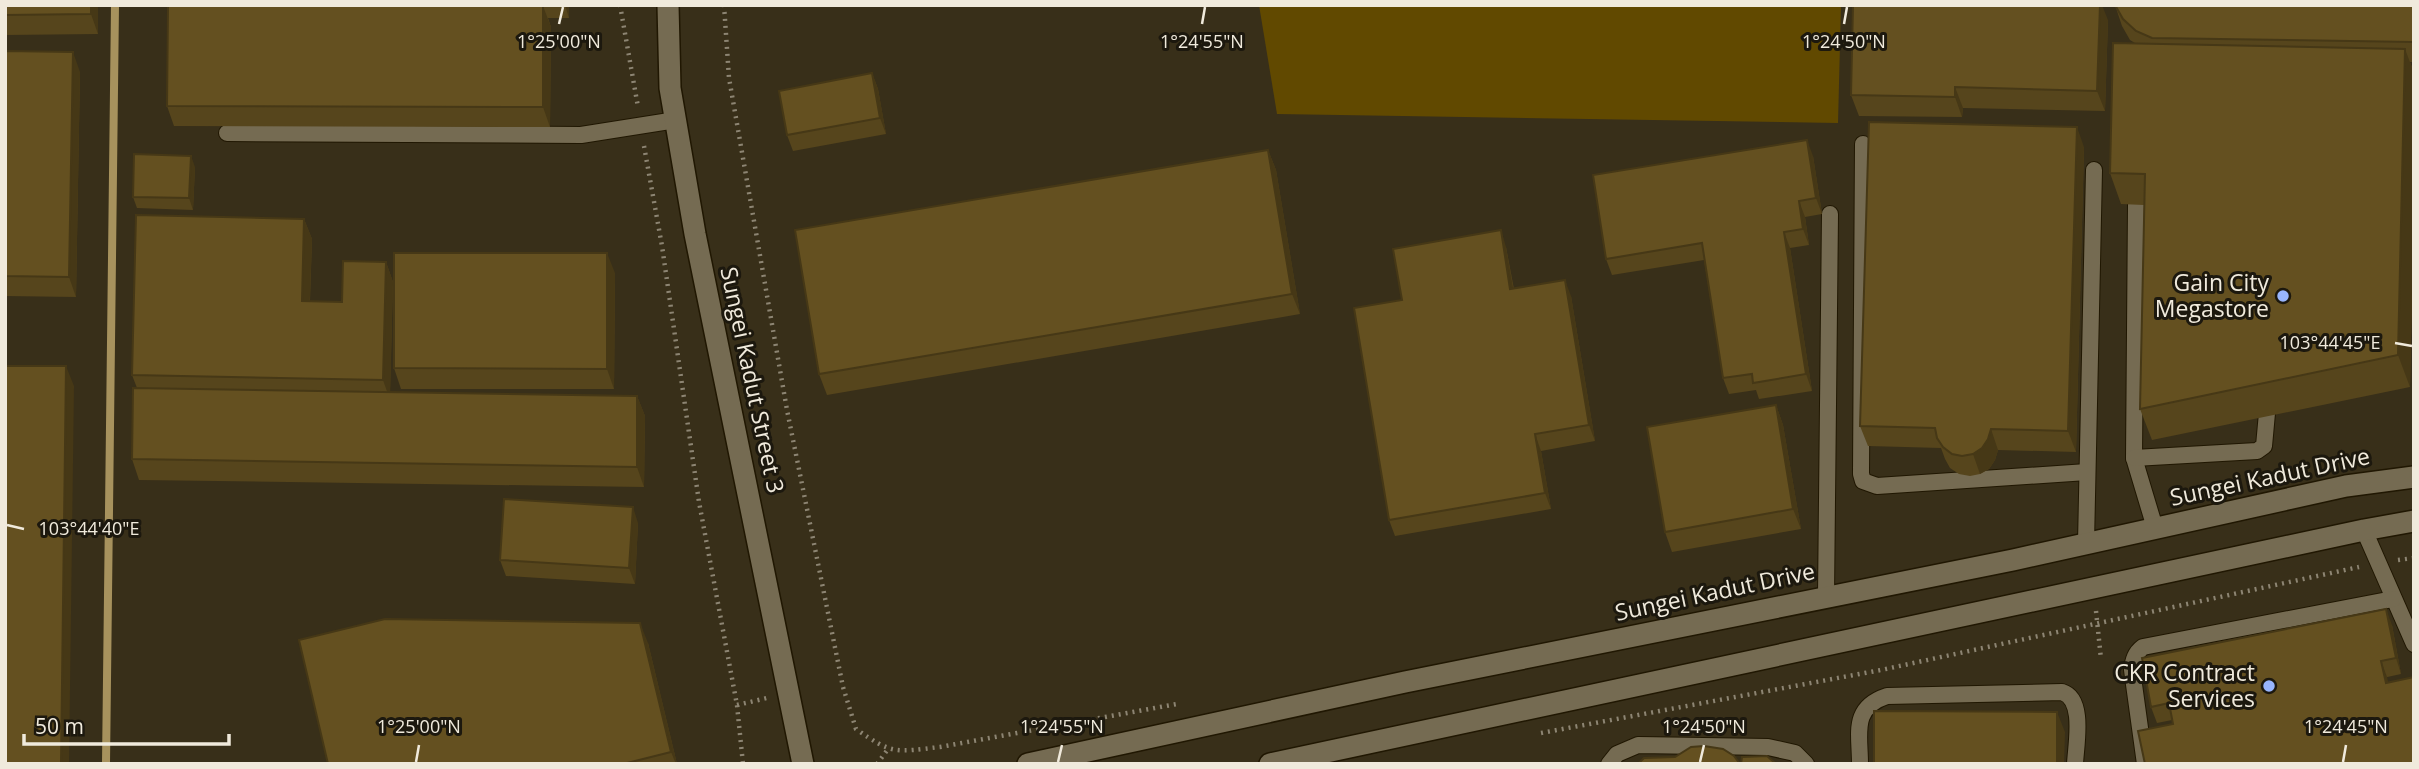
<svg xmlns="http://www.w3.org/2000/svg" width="2419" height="769" viewBox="0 0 2419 769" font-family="'Open Sans',sans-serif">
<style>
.green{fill:#614900}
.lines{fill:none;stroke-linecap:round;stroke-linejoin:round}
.stream{stroke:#a7925d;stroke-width:8}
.lane-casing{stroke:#201702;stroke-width:18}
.street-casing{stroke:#201702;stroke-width:24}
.secondary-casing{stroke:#201702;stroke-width:24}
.path{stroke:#8d8573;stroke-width:4.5;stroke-dasharray:2 5;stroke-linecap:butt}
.lane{stroke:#756b52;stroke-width:16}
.street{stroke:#756b52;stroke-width:21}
.secondary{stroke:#756b52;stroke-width:21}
.wall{fill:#56451c}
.shaded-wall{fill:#463816}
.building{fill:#645020;stroke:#463816;stroke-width:2}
.ticks{fill:none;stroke:#f0eadc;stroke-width:2.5}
.poi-dot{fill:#98b5fd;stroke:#1c180e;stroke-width:2.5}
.labels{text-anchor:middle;stroke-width:6;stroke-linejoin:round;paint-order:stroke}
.poi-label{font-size:23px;fill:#f0eadc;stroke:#1c180e;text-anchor:end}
.street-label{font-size:23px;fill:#f0eadc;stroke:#1c180e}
.ticks-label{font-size:18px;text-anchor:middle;fill:#f0eadc;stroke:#1c180e;stroke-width:6;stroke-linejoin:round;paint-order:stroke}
</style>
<rect width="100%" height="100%" fill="#382f19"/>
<polygon class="green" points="1259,5 1841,5 1838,123 1277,114"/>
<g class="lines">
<polyline class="stream" points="106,764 115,5"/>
<defs>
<g id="lane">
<polyline points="227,133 581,135 676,120"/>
<polyline points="1863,144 1861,474 1863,481 1877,486 2087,472"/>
<polyline points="2136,205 2134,458 2155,528"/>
<polyline points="2134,458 2257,451 2264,446 2268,402 2263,397"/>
<polyline points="2364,530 2414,644"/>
<polyline points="2086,543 2094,170"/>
<polyline points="1826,596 1830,214"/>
<polyline points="1609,764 1617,754 1638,745 1768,747 1795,753 1806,764"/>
<path d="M 1860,764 C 1860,733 1851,708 1887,696 L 2062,692 C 2085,699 2076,744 2075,764"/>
<path d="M 2145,764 L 2132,670 C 2133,660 2135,653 2143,647 L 2393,599"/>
</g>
<polyline id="street" points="668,5 670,88 695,234 803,764"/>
<g id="secondary">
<polyline points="1028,764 1405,682 2013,560 2346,486 2414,477"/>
<polyline points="1270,764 2364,530 2414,521"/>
</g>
</defs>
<use href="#lane" class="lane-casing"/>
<use href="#street" class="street-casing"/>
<use href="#secondary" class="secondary-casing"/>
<g class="path">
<polyline points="620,5 638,107"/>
<path d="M 724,5 L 729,78 L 787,410 L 843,687 L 856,729 C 893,755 895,752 940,747 L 1177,704"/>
<polyline points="644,146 662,246 699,502 737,705 743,764"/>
<polyline points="2398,560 2414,558"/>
<polyline points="2096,611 2101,659"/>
<polyline points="737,705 767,698"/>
<polyline points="1541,733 1881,670 2359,567"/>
<polyline points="877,764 888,749"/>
</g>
<use href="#lane" class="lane"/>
<use href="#street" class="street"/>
<use href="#secondary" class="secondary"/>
</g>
<g class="wall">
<polygon points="5,5 98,5 98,34 5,35"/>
<polygon points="229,5 494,5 494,6 501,6 501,5 569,5 569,18 548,18 551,27 550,127 174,126 167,106"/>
<polygon points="2115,5 2414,5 2414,62 2410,62 2414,73 2414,195 2410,387 2152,440 2140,409 2144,205 2121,204 2110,173 2135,43 2130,40 2122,26"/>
<polygon points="2108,20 2105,111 1963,108 1962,117 1859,116 1851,95"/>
<polygon points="5,51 80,72 76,297 5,296"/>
<polygon points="872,73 878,89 886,134 793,151 787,135"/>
<polygon points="2084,147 2076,452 1998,450 1995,460 1989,469 1980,474 1970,476 1959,474 1950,468 1945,459 1941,448 1868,446 1860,426"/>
<polygon points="1268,150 1276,170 1300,314 827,395 819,374"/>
<polygon points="1813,156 1822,214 1805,217 1809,245 1790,248 1812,391 1759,399 1756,390 1729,394 1723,378 1704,260 1612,275 1606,259"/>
<polygon points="195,167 193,210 137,208 133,197"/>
<polygon points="304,219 312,239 310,301 342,302 386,262 393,282 390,392 637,396 645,416 644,487 139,480 132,459 137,388 132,375"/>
<polygon points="1506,247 1514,289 1571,296 1595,441 1541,451 1551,509 1395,536 1389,520 1402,300"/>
<polygon points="615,273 614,389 401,389 394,368"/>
<polygon points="1776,405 1783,425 1801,529 1672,552 1665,532"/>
<polygon points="638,523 635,584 506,576 500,560"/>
<polygon points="2392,625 2401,674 2173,724 2172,720 2157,723 2151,707"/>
<polygon points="648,643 677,764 328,764"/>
</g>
<g class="shaded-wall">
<polygon points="91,5 98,5 98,34 91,14"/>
<polygon points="565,5 569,5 569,18"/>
<polygon points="2100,5 2102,5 2108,20 2105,111 2097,91"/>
<polygon points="543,6 551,27 550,127 543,107"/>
<polygon points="2405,49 2414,73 2414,195 2410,387 2398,355"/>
<polygon points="73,52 80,72 76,297 69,277"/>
<polygon points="872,73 878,89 886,134 880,118"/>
<polygon points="1955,87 1963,108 1962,117 1955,97"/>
<polygon points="2077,127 2084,147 2076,452 2068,431"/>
<polygon points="1807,140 1813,156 1822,214 1816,198"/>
<polygon points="1268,150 1276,170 1300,314 1292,294"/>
<polygon points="191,156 195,167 193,210 189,198"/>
<polygon points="1799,201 1805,217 1809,245 1803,229"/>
<polygon points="304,219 312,239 309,321 302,301"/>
<polygon points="1501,230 1506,247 1516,305 1510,289"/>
<polygon points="1784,232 1790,248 1812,391 1806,374"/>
<polygon points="607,253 615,273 614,389 607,369"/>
<polygon points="386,262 393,282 390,400 383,380"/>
<polygon points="1565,280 1571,296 1595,441 1589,425"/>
<polygon points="66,366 74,386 69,764 61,764"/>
<polygon points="637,396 645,416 644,487 637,467"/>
<polygon points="1776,405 1783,425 1801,529 1793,509"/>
<polygon points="1991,429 1998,450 1995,460 1989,469 1980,474 1973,454"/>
<polygon points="1535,434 1541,451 1551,509 1545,493"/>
<polygon points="633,507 638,523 635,584 629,568"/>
<polygon points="2386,609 2392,625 2401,674 2396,658"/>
<polygon points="640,623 648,643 677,764 676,764 671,752"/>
<polygon points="2381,661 2387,677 2392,699 2386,683"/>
<polygon points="2057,712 2065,732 2064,764 2057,764"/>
</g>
<g class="building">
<polygon points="5,5 91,5 91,14 5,15"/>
<polygon points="1853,5 2100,5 2097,91 1955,87 1955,97 1851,95"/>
<polygon points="2115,5 2414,5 2414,42 2152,38 2136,31 2123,19"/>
<polygon points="168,6 543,6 543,107 167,106"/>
<polygon points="2113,43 2405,49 2398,355 2140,409 2145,174 2110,173"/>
<polygon points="5,51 73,52 69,277 5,276"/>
<polygon points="872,73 880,118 787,135 779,91"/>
<polygon points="1869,122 2077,127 2068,431 1991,429 1988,439 1982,448 1973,454 1962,456 1952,454 1943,447 1937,438 1935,428 1860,426"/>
<polygon points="1807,140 1816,198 1799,201 1803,229 1784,232 1806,374 1753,383 1752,374 1723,378 1702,243 1606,259 1593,175"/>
<polygon points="1268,150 1292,294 819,374 795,230"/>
<polygon points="134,154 191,156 189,198 133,197"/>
<polygon points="136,215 304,219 302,301 342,302 343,261 386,262 383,380 132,375"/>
<polygon points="1501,230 1510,289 1565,280 1589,425 1535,434 1545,493 1389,520 1354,308 1402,300 1393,249"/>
<polygon points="394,253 607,253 607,369 394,368"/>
<polygon points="5,366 66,366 61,764 5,764"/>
<polygon points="133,388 637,396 637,467 132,459"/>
<polygon points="1776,405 1793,509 1665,532 1647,427"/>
<polygon points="504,499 633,507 629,568 500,560"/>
<polygon points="2386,609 2396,658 2381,661 2386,683 2414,677 2414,764 2145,764 2138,731 2173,724 2169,703 2151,707 2142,658"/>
<polygon points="385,619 640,623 671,752 623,764 328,764 299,640"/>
<polygon points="1874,711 2057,712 2057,764 1874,764"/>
<polygon points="1704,746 1723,749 1734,756 1740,764 1638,764 1644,758 1675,757 1691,747"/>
<polygon points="1767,756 1776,764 1741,764 1742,757"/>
</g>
<path class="ticks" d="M 559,24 L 563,7M 1202,24 L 1205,7M 1844,24 L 1847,7M 2395,343 L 2412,346M 7,525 L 24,529M 416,762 L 419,745M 1058,762 L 1062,745M 1700,762 L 1704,745M 2343,762 L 2346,745"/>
<g class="poi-dot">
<circle cx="2283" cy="296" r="7"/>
<circle cx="2269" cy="686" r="7"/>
</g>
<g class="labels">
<g class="poi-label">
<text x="2269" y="291">Gain City<tspan x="2269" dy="26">Megastore</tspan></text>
<text x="2255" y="681">CKR Contract<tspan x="2255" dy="26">Services</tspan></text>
</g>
<g class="street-label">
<text transform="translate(752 380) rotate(78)" y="8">Sungei Kadut Street 3</text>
<text transform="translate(2270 477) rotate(-12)" y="8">Sungei Kadut Drive</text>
<text transform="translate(1715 592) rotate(-12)" y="8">Sungei Kadut Drive</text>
</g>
</g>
<g class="ticks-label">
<text x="559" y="48">1°25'00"N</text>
<text x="1202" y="48">1°24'55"N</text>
<text x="1844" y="48">1°24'50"N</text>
<text x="2330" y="349">103°44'45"E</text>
<text x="89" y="535">103°44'40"E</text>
<text x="419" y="733">1°25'00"N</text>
<text x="1062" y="733">1°24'55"N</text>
<text x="1704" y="733">1°24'50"N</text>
<text x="2346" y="733">1°24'45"N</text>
</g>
<rect width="2419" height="769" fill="none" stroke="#f0eadc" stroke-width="14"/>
<path d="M24 734v10h205v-10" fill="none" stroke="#f0eadc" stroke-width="3.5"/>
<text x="35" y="734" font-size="21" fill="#f0eadc" stroke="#1c180e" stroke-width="5" paint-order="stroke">50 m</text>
</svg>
